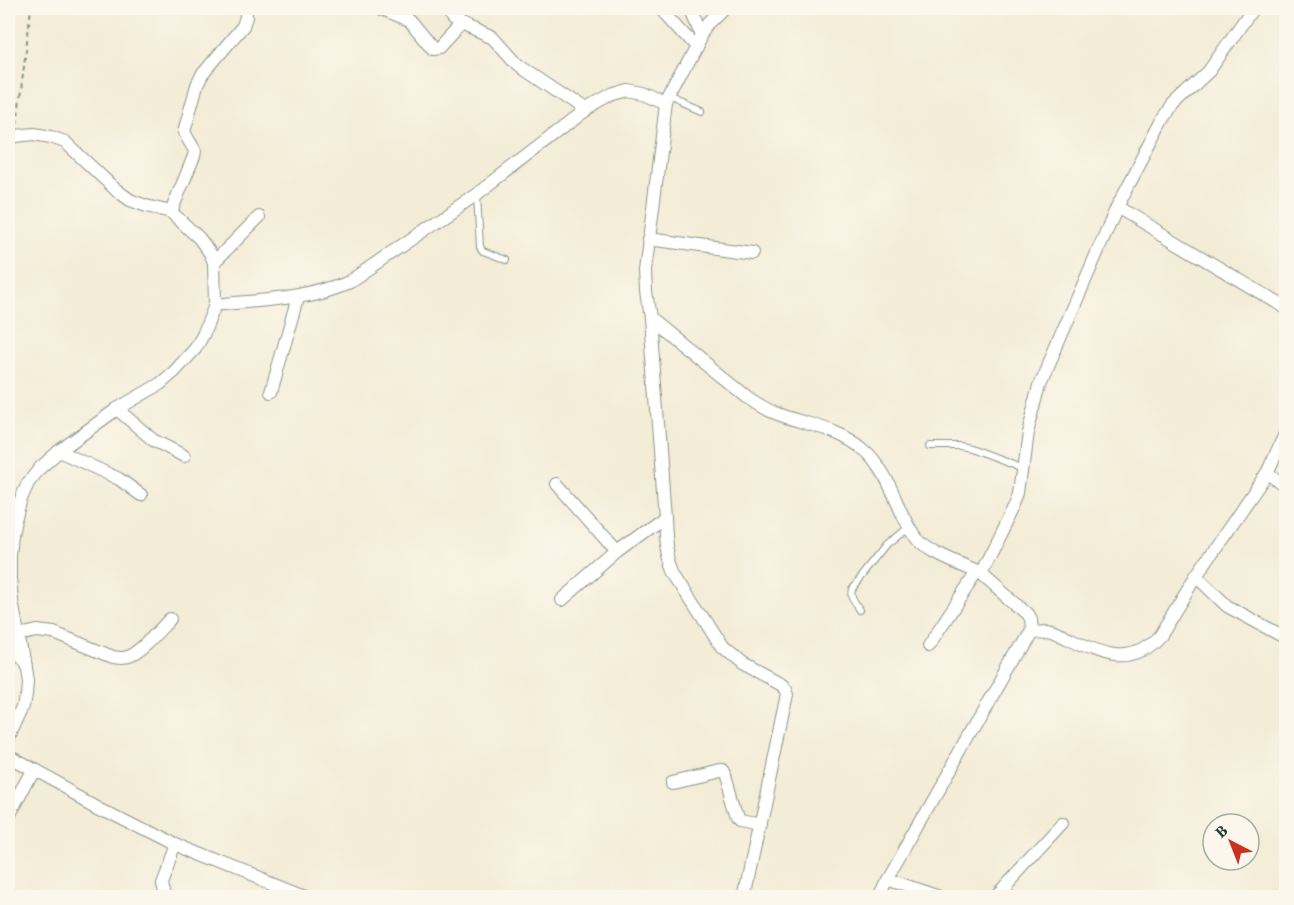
<svg xmlns="http://www.w3.org/2000/svg" width="1294" height="905" viewBox="0 0 1294 905" font-family="'EB Garamond',serif">
<style>
.lines{fill:none;stroke-linecap:round;stroke-linejoin:round}
.service-casing{stroke:#899485;stroke-width:8}
.minor-casing{stroke:#899485;stroke-width:14}
.path{stroke:#899485;stroke-width:2;stroke-dasharray:4.5 4.5;stroke-linecap:butt}
.service{stroke:#fff;stroke-width:6}
.minor{stroke:#fff;stroke-width:12}
</style>
<rect width="100%" height="100%" fill="#fbf7ec"/>
<filter id="ink" filterUnits="userSpaceOnUse"><feTurbulence type="fractalNoise" baseFrequency=".0167" numOctaves="2"/><feDisplacementMap in="SourceGraphic" scale="12" xChannelSelector="R" yChannelSelector="G"/><feConvolveMatrix kernelMatrix="1 2 1 2 8 2 1 2 1" color-interpolation-filters="sRGB"/></filter>
<filter id="wash" filterUnits="userSpaceOnUse"><feTurbulence type="fractalNoise" baseFrequency=".008" numOctaves="4" result="noise"/><feDisplacementMap in="SourceGraphic" scale="24" xChannelSelector="R" yChannelSelector="G"/><feGaussianBlur stdDeviation="1.35" result="paint"/><feColorMatrix in="noise" values="0 0 0 0 0 0 0 0 0 0 0 0 0 0 0 0 0 1.4 0 .05"/><feComposite in="paint" operator="in"/></filter>
<g filter="url(#wash)">
<rect width="100%" height="100%" fill="#f3ecd6"/>
</g>
<g filter="url(#ink)">
<g class="lines">
<defs>
<g id="service">
<polyline points="670,98 702,112"/>
<polyline points="477,195 480,247 483,251 507,260"/>
<polyline points="930,446 960,446 970,448 1023,468"/>
<path d="M 860,610 C 856,603 849,597 852,589 L 887,545 L 909,527"/>
</g>
<g id="minor">
<polyline points="380,8 409,20 433,49 439,48 461,24"/>
<polyline points="447,8 452,19 461,24 493,38 517,65 585,111"/>
<polyline points="661,8 696,47"/>
<polyline points="691,8 702,35"/>
<path d="M 726,8 L 710,24 L 702,35 L 666,104 L 645,271 L 646,292 L 650,318 L 665,517 C 666,538 666,553 675,573 L 722,647 L 742,664 L 781,685 L 785,689 L 787,694 L 744,898"/>
<polyline points="8,140 16,136 34,134 51,137 65,142 115,189 130,200 146,206 171,212 199,238 210,253 214,262 215,305 203,335 195,349 174,372 160,384 117,409 59,451 40,468 28,483 21,499 15,520 12,535 10,556 10,578 12,601 24,666 26,679 25,694 23,707 8,740"/>
<polyline points="1117,207 1286,308"/>
<polyline points="171,212 194,156 195,151 184,132 197,85 202,75 243,26 246,17 246,8"/>
<polyline points="648,239 752,253"/>
<polyline points="214,262 259,217"/>
<path d="M 215,305 C 261,300 308,300 350,281 L 477,194 L 585,111 L 612,96 L 629,91 L 644,94 L 666,104"/>
<path d="M 650,318 L 747,397 C 756,403 765,409 775,413 C 805,425 837,427 863,449 C 882,465 891,489 901,511 C 906,521 910,530 917,539 C 931,555 961,564 981,574"/>
<polyline points="271,392 298,297"/>
<polyline points="117,409 153,440 184,456"/>
<polyline points="59,451 119,479 141,495"/>
<polyline points="1267,473 1286,486"/>
<polyline points="557,484 617,552"/>
<polyline points="1196,576 1227,606 1286,638"/>
<polyline points="562,600 617,552 665,517"/>
<polyline points="1029,630 1028,618 1025,613 981,574 1016,504 1020,493 1028,432 1041,382 1117,207 1164,118 1173,105 1209,71 1253,8"/>
<path d="M 19,635 L 37,631 L 54,633 L 113,657 C 118,658 122,659 127,657 C 140,653 160,629 170,619"/>
<polyline points="8,645 24,665"/>
<polyline points="928,646 977,572"/>
<polyline points="8,755 99,805 175,844 309,898"/>
<polyline points="673,782 719,771 723,771 726,776 738,818 740,821 760,825"/>
<polyline points="8,820 34,770"/>
<polyline points="888,879 944,898"/>
<polyline points="165,898 161,880 175,844"/>
<path d="M 879,898 L 888,879 L 1029,630 L 1046,629 L 1054,631 C 1092,648 1127,674 1160,635 L 1196,576 L 1267,473 L 1286,432"/>
<polyline points="994,898 1063,823"/>
</g>
</defs>
<use href="#service" class="service-casing"/>
<use href="#minor" class="minor-casing"/>
<polyline class="path" points="17,124 31,8"/>
<use href="#service" class="service"/>
<use href="#minor" class="minor"/>
</g>
</g>
<rect width="1294" height="905" fill="none" stroke="#fbf7ec" stroke-width="30"/>
<g transform="translate(1231 842) rotate(318)"><circle r="28" fill="#fbf7ec" stroke="#a3ada2" stroke-width="1.5"/>
<path d="M0-4.5L10 22L0 15L-10 22Z" fill="#c8321e"/>
<text y="-9" font-size="16" font-weight="bold" text-anchor="middle" fill="#1f3d34">B</text>
</g>
</svg>
